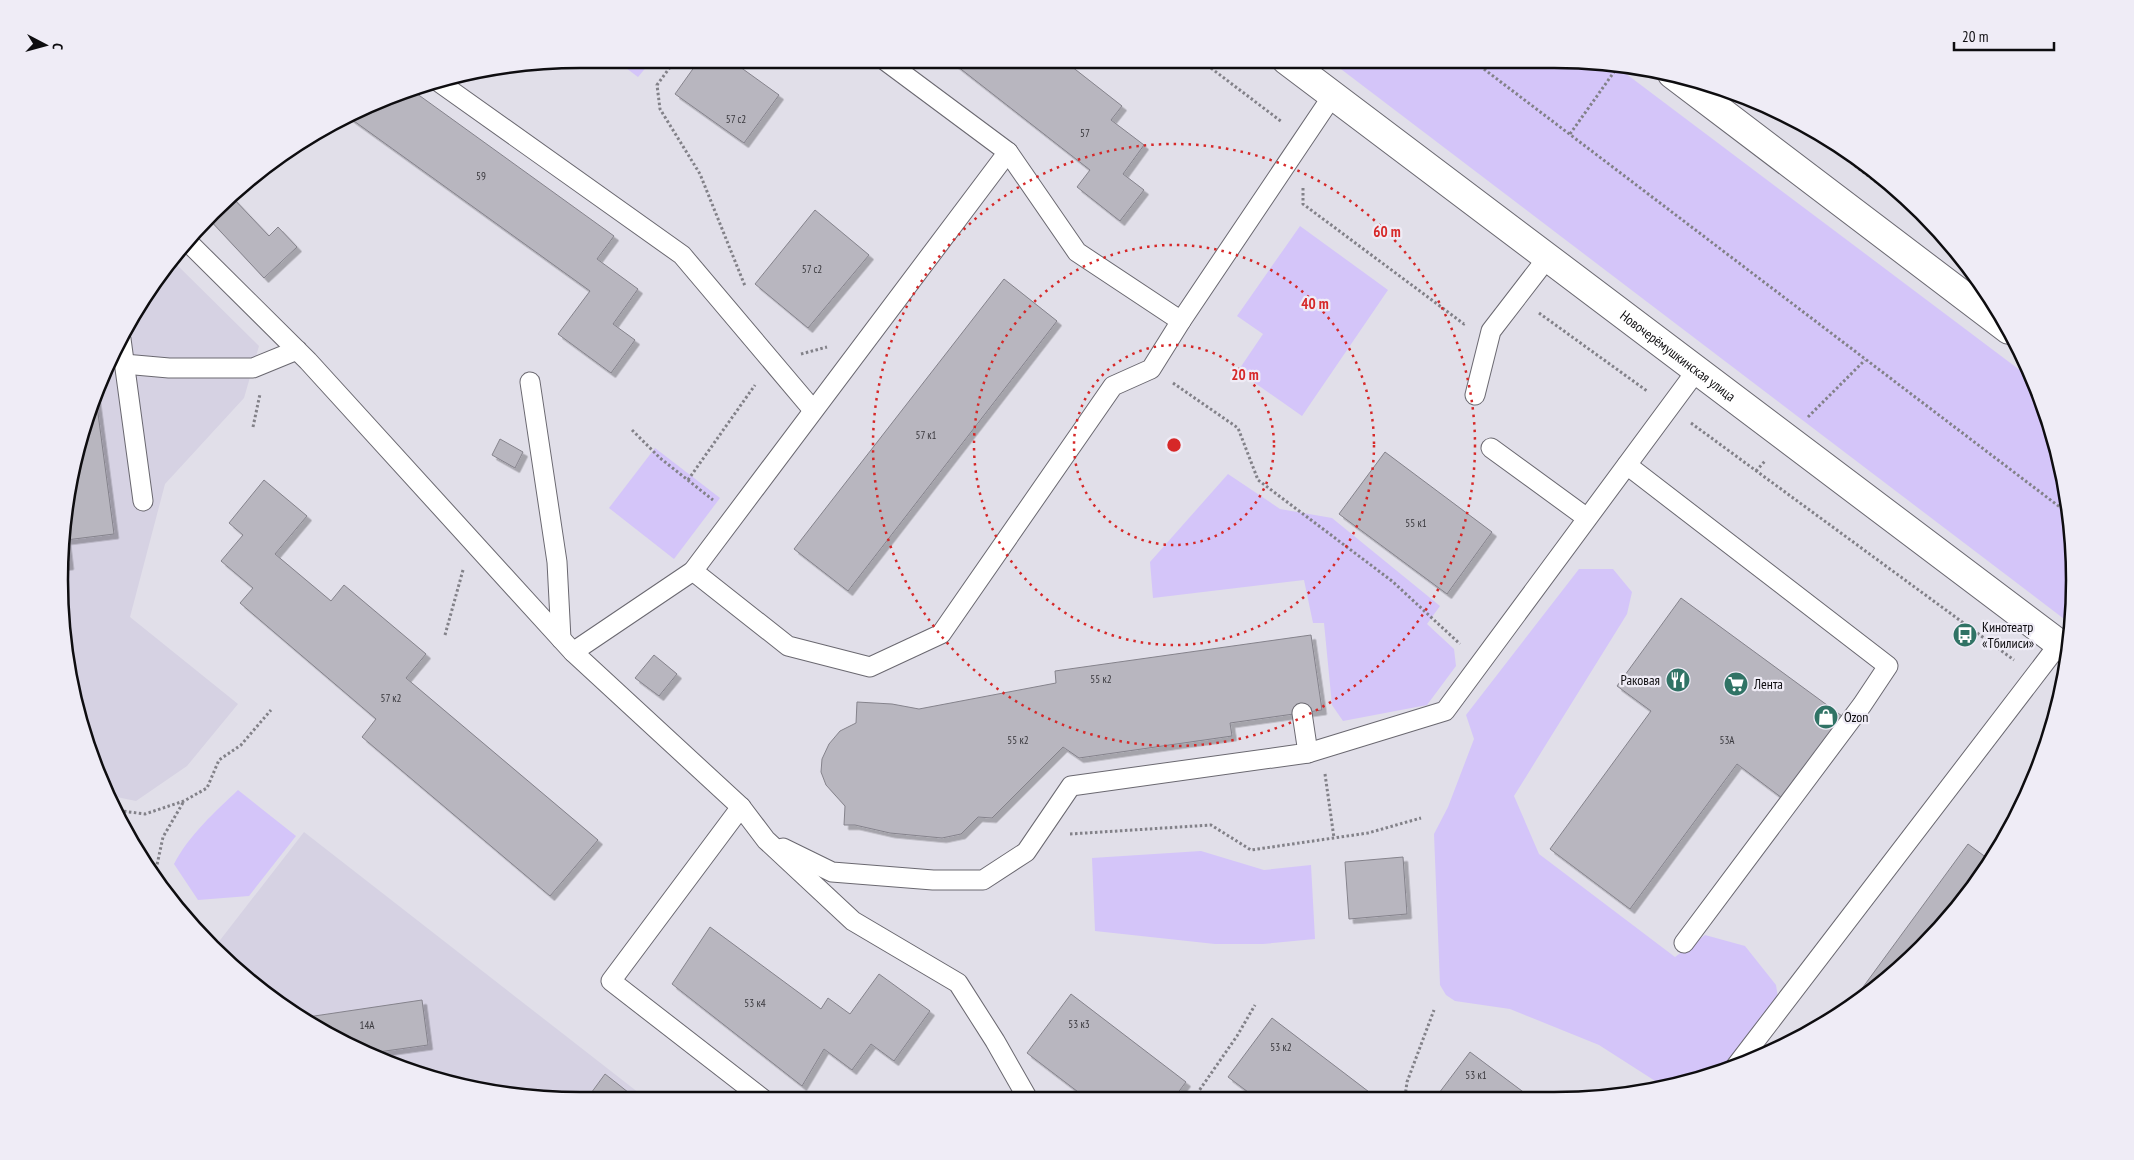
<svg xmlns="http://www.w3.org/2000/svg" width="2134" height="1160" viewBox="0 0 2134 1160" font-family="'PT Sans Narrow',sans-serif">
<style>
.built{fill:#d6d2e3}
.green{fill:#d4c5f9}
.building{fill:#b8b6bf;stroke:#85838c;filter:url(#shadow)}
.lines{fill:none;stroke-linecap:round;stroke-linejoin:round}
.lane-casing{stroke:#6a6870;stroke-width:21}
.secondary-casing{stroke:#6a6870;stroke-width:30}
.path{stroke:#828188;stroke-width:3;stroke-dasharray:2.5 2.5;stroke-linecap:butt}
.lane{stroke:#fff;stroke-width:19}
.secondary{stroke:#fff;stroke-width:28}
.ring{fill:none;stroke:#d62828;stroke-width:2.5;stroke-dasharray:2.5 5}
.labels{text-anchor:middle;stroke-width:4.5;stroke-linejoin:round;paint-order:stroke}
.number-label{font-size:11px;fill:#38373c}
.street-label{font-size:14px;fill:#0e0d10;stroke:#efecf6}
.poi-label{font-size:14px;fill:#0e0d10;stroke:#efecf6;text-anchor:start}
.rim{fill:none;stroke:#0e0d10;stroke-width:2.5}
.centre{fill:#d62828;stroke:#efecf6;stroke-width:2.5}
.ring-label{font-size:15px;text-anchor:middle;font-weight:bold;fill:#d62828;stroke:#efecf6;stroke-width:4.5;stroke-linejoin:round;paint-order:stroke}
</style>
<defs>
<filter id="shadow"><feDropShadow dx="4.5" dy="4.5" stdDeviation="0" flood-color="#0004"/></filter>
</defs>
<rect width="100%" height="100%" fill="#e1dfe9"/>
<g class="built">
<polygon points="171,259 259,346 244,398 165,484 130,617 238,704 187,766 136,801 107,795 99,780 76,715 60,614 60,546 76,445 99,380 146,291"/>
<polygon points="304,832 648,1100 546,1100 445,1083 320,1032 262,993 214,948"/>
</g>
<g class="green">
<polygon points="614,59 653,59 638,77"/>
<polygon points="1329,60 1588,60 1613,64 2033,380 2057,445 2074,546 2072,625"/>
<polygon points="1300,226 1388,290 1302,416 1238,371 1263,334 1237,316"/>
<polygon points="655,448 720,498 674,559 609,508"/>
<polygon points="1228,474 1280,509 1332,518 1440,606 1427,624 1454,649 1456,666 1427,705 1343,721 1332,705 1324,623 1313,623 1304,580 1153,598 1150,562"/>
<polygon points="1579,569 1613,569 1632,592 1627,614 1514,796 1539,854 1675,957 1705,935 1745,946 1776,985 1778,998 1744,1044 1719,1071 1663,1086 1599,1045 1510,1009 1455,1001 1446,995 1440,985 1434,834 1448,807 1474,739 1466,715"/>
<path d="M 238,790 L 296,836 L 249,896 L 198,900 L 174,864 C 189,835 215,812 238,790 Z"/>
<polygon points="1201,851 1264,870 1311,865 1315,939 1263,944 1215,944 1095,931 1092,858"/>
</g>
<g class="building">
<polygon points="700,59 729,59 779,95 744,143 675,94"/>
<polygon points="948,59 1062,59 1122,106 1111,120 1144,145 1123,174 1144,190 1120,221 1077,187 1090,170"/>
<polygon points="409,88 614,236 597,259 638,289 613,324 635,340 611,373 558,334 590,291 347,116"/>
<polygon points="231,196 269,236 278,227 297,247 264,278 208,218"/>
<polygon points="815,210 869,255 808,328 755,284"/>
<polygon points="1004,279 1057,321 848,591 794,549"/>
<polygon points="95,391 114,534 66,540 69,565 60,566 60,546 76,445"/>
<polygon points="500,439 523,452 515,468 492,455"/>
<polygon points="1385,452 1492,532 1447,594 1339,514"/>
<polygon points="264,480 307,516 275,554 331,601 344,585 426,654 406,678 598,840 550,896 362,737 376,719 240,603 253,588 221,561 243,535 229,523"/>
<polygon points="1681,598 1842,716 1782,798 1737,764 1630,909 1550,849 1651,711 1617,686"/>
<polygon points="1311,635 1322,710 1230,723 1232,736 1079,758 1063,747 992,818 978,817 961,834 942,838 890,833 855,825 844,825 845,806 826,785 821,772 822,759 829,744 840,731 856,723 857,702 892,704 919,709 1056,683 1055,671"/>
<polygon points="654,655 677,674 659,696 635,678"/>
<polygon points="1968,844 1991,861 1946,924 1844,1013"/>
<polygon points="1403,857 1407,914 1349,919 1345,862"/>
<polygon points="710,927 821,1009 828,998 850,1014 879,974 930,1011 894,1061 871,1044 852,1070 824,1049 802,1086 672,984"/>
<polygon points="1071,994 1186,1082 1174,1098 1086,1098 1027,1053"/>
<polygon points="422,1000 428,1045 371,1053 320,1032 289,1011 300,1010 301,1018"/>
<polygon points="1272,1018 1377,1098 1256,1098 1228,1077"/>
<polygon points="1470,1052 1530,1097 1436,1097"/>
<polygon points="605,1074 638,1100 586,1100"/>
</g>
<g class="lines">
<defs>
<g id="lane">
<polyline points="436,80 682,255 813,410"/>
<polyline points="1008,152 1077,252 1181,321 1333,95"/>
<polyline points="186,240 308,361 573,652 741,807 766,840 853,921 958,983 995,1041 1028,1099"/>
<polyline points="121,339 143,501"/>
<polyline points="124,364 169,368 253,368 297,350"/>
<polyline points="530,382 557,562 561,639"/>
<polyline points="1475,395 1491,331 1548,257"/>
<polyline points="1491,448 1587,518"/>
<polyline points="1627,465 1888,666 1862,705 1684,943"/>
<polyline points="693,571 788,646 870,667 941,634 1113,386 1151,369 1181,321"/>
<polyline points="573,652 693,571 1008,152 883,59"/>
<polyline points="1308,753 1445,711 1697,370"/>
<polyline points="741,807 611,981 763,1099"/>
<polyline points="783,848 832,872 933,880 983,880 1026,852 1071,786 1308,753 1302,713"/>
<polyline points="1736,1066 2059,644"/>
</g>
<g id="secondary">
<path id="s1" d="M 1286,60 L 2070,652"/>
<polyline points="1672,74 2009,330"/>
</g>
</defs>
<use href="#lane" class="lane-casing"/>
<use href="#secondary" class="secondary-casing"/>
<g class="path">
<polyline points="676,59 657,85 660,109 700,174 745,286"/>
<polyline points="1199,59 1282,122"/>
<polyline points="1472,60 2069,514"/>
<polyline points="1795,120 1929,222"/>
<polyline points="1570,134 1619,65"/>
<polyline points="1303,188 1303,204 1464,324 1466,323"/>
<polyline points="1539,313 1647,391"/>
<polyline points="801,354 827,347"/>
<polyline points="1173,383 1238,428 1258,480 1392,581 1460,644"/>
<polyline points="1808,417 1865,360"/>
<polyline points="1691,423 2014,660"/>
<polyline points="253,427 260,394"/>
<polyline points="632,430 660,458 713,500"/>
<polyline points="1756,471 1765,461"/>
<polyline points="688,480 755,385"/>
<polyline points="445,635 463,570"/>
<polyline points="1325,774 1334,838"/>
<polyline points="114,810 145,814 184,801 207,788 219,760 241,745 271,710"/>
<polyline points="1070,834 1211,825 1251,850 1368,833 1421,818"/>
<polyline points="154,879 163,837 184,801"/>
<polyline points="1405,1097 1407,1082 1434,1010"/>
<polyline points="1194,1098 1237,1036 1255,1005"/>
</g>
<use href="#lane" class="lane"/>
<use href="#secondary" class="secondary"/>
</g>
<g class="ring">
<circle cx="1174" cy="445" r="100"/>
<circle cx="1174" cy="445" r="200"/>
<circle cx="1174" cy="445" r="301"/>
</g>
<defs>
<symbol id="bus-disc" viewBox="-11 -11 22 22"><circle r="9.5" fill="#307365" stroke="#efecf6"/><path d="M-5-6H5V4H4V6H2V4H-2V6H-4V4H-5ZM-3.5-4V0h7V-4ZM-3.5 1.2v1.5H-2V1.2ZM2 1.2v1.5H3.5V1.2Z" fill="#fff"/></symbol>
<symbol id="restaurant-disc" viewBox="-11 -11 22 22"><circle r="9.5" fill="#307365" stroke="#efecf6"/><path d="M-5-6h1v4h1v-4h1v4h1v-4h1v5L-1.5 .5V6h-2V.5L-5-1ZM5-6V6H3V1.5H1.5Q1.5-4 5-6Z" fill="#fff"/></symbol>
<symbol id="supermarket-disc" viewBox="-11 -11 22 22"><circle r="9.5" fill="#307365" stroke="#efecf6"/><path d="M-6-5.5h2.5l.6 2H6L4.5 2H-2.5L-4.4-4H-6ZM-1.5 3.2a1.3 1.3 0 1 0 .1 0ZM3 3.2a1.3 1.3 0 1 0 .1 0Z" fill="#fff"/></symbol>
<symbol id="shop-disc" viewBox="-11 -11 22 22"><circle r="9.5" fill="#307365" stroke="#efecf6"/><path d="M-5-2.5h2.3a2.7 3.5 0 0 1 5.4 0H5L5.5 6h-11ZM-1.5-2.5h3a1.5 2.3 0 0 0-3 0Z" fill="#fff"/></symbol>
</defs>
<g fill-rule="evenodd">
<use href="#bus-disc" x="1951" y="621" width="28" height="28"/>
<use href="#restaurant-disc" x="1664" y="666" width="28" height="28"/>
<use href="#supermarket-disc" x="1722" y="670" width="28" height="28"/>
<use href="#shop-disc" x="1812" y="703" width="28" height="28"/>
</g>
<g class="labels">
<g class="number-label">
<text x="736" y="123">57 с2</text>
<text x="1085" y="137">57</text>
<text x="481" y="180">59</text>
<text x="812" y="273">57 с2</text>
<text x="926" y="439">57 к1</text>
<text x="1416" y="527">55 к1</text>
<text x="1101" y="683">55 к2</text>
<text x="391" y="702">57 к2</text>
<text x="1018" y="744">55 к2</text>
<text x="1727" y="744">53А</text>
<text x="755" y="1007">53 к4</text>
<text x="1079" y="1028">53 к3</text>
<text x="367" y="1029">14А</text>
<text x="1281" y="1051">53 к2</text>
<text x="1476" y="1079">53 к1</text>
</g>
<g class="street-label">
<text dy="5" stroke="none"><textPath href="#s1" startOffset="491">Новочерёмушкинская улица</textPath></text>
</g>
<g class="poi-label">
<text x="1982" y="632">Кинотеатр<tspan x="1982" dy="16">«Тбилиси»</tspan></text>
<text x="1660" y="685" text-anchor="end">Раковая</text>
<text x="1754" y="689">Лента</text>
<text x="1844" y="722">Ozon</text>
</g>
</g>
<path d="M0 0H2134V1160H0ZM580 68H1554A512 512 0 0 1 2066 580V580A512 512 0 0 1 1554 1092H580A512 512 0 0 1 68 580V580A512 512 0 0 1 580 68Z" fill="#efecf6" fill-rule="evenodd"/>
<path class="rim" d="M580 68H1554A512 512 0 0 1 2066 580V580A512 512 0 0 1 1554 1092H580A512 512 0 0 1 68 580V580A512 512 0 0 1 580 68Z"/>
<circle cx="1174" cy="445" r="8" class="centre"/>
<g class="ring-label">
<text x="1387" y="237">60 m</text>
<text x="1315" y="309">40 m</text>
<text x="1245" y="380">20 m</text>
</g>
<g transform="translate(45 45) rotate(96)" stroke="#efecf6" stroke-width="4" paint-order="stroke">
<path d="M0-4L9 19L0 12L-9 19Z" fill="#0e0d10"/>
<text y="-8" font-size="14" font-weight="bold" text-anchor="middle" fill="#0e0d10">С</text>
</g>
<path d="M1954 42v8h100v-8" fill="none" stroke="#0e0d10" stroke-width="2.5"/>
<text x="1962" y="42" font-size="15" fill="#0e0d10" stroke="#efecf6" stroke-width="4" paint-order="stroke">20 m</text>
</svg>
